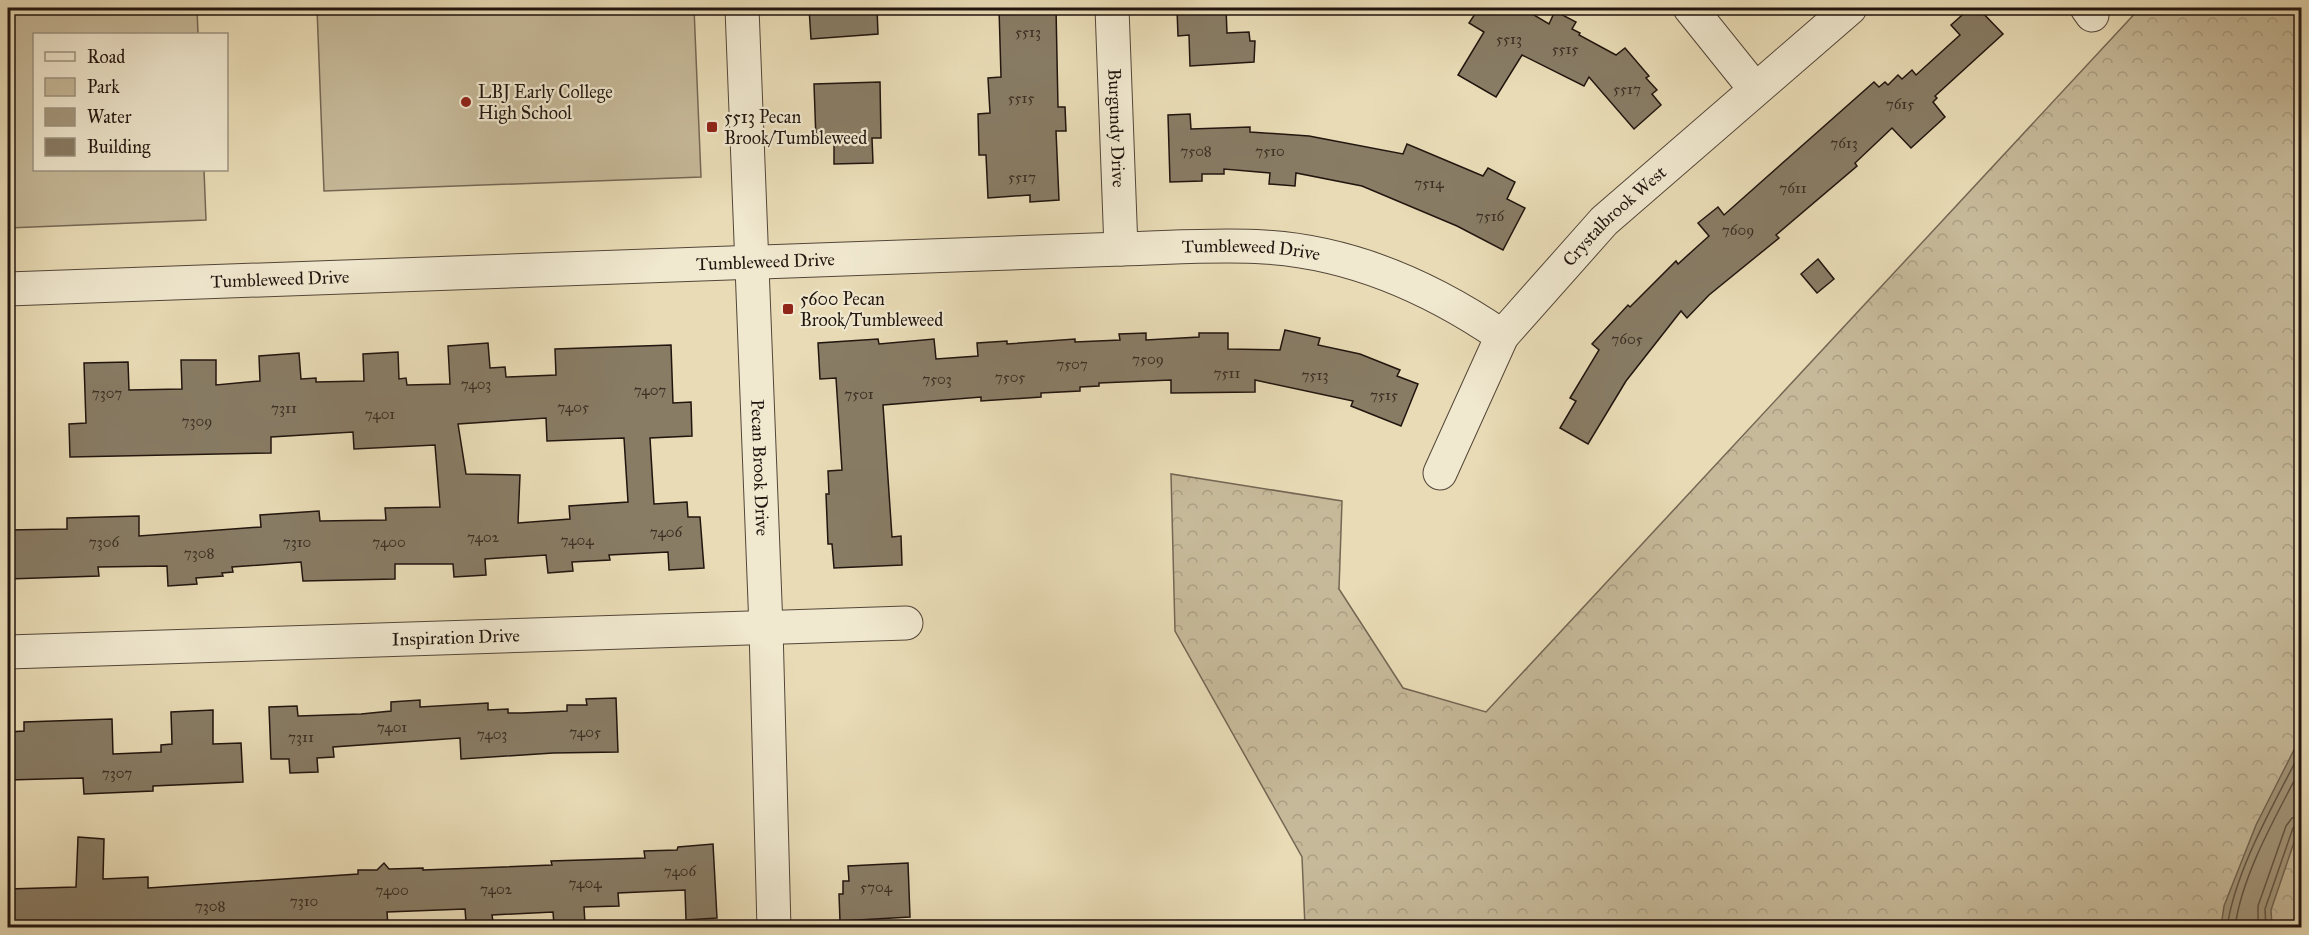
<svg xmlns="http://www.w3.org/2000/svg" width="2309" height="935" viewBox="0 0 2309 935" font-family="'IM FELL Great Primer',serif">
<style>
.green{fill:#c6b999;stroke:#746754;stroke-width:1.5}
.forest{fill:url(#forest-crowns);stroke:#746754;stroke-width:1.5}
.water{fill:#a4987d;stroke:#706451;stroke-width:1.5}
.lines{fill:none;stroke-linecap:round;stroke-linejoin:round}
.shore{stroke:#625646;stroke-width:1.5}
.building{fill:#887c65;stroke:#21150f;stroke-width:1.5;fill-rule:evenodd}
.minor-casing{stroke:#534638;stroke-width:35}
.minor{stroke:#f0e8cf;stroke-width:33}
.poi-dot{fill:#8f2418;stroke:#f0e8cf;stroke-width:2}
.labels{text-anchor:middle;stroke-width:4.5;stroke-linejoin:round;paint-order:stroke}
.number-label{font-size:15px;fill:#3b2f24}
.poi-label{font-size:18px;fill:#21150f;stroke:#f0e8cf;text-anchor:start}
.street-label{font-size:18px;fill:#21150f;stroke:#f0e8cf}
</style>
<defs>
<pattern id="forest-crowns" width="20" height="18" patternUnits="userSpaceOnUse" patternTransform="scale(1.5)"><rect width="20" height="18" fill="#c6b999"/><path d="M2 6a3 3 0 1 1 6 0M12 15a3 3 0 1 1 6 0" fill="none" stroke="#aa9e83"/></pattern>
</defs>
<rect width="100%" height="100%" fill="#e8dbb5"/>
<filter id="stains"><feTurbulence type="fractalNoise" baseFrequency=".00333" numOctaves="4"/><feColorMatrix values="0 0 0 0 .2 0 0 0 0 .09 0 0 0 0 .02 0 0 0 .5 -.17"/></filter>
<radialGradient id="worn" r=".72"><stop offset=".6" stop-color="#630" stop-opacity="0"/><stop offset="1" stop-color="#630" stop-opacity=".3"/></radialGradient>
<g class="green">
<polygon points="8,8 197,8 198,34 34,34 34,170 204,170 206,220 8,228"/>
<polygon points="317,8 694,8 701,177 324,191"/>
</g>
<polygon class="forest" points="2140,8 2301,8 2301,927 1305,927 1302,857 1175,631 1171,474 1342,501 1339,589 1403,688 1486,712"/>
<polygon class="water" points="2301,736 2301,822 2271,910 2272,927 2221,927 2224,906 2256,825"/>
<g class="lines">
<g class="shore">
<path d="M 2227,928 C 2235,870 2275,802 2302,749"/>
<path d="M 2235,928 C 2241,876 2278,812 2302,766"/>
<polyline points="2258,928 2258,906 2286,826 2292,818 2302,816"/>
<polyline points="2266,928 2265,909 2293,828 2297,824 2302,823"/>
</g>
</g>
<g class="building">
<polygon points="809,8 877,8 878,34 811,39"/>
<polygon points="999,8 1056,8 1058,107 1065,107 1066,131 1056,131 1059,200 1030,202 1030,195 988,198 986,155 979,155 978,114 990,113 988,78 1001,77"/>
<polygon points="1226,8 1227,33 1249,32 1250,41 1255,41 1254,62 1190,66 1189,35 1178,36 1177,9"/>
<polygon points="1479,8 1522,8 1549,24 1555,11 1576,22 1572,29 1580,33 1579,35 1616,55 1625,48 1649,76 1646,78 1657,90 1652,94 1661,105 1634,129 1589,77 1584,86 1522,55 1496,97 1458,75 1484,32 1469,23"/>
<polygon points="1970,8 1978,8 2003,34 1935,96 1937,98 1933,102 1945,117 1911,148 1892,128 1855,163 1857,166 1776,235 1779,238 1709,295 1687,318 1681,311 1626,381 1588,444 1560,428 1576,401 1570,398 1599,350 1592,344 1628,305 1630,307 1676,261 1678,264 1709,236 1698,223 1718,207 1724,215 1874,82 1879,87 1885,82 1888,85 1898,75 1902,79 1912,70 1916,75 1960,35 1951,25"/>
<polygon points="880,82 881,138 872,138 873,163 834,164 834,139 816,140 814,84"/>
<polygon points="1190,114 1191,129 1250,127 1250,132 1309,136 1403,154 1407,144 1483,176 1488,168 1515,182 1507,199 1525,208 1503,250 1457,226 1362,186 1296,173 1295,186 1269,184 1270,173 1224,169 1224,174 1202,174 1202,181 1170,182 1168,115"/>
<polygon points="1818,259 1834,279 1817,293 1801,274"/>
<polygon points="1285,330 1320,338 1318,345 1360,354 1400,370 1397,376 1418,384 1401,426 1351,406 1353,401 1255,380 1255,392 1171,393 1171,380 1099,383 1099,386 1080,387 1080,391 1041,393 1041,397 981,401 981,397 883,405 892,537 901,536 902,565 834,568 832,544 828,544 826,494 829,494 828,471 842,470 836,378 820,379 818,343 878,339 879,344 934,339 936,359 978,356 977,343 1007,341 1007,344 1075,339 1075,342 1120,340 1119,334 1146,333 1146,340 1199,337 1199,333 1228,333 1228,349 1280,350"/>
<path d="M 488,343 L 490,368 L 505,367 L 506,377 L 556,375 L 555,349 L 671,345 L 673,403 L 691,402 L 692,436 L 650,438 L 654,504 L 687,502 L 688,517 L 700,517 L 704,568 L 669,570 L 668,552 L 609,555 L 610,560 L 572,562 L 573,571 L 548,573 L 546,555 L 485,559 L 486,575 L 454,577 L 453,564 L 395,564 L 395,579 L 303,581 L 301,562 L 232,567 L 233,572 L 222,573 L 223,576 L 196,578 L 197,584 L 168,586 L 167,566 L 98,567 L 99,576 L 8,579 L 8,530 L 67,529 L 67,518 L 139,516 L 139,536 L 261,527 L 260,515 L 319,511 L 320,521 L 386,520 L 385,508 L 440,507 L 435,445 L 354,449 L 353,432 L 271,437 L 271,453 L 70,457 L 69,424 L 86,423 L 84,363 L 128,362 L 129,390 L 182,389 L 181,360 L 216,360 L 216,385 L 260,381 L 259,356 L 299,353 L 301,379 L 316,378 L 316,382 L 364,381 L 363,354 L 398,352 L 399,379 L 406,378 L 407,385 L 450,384 L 448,346 ZM 546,418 L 547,441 L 624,438 L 628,502 L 569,506 L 570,519 L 518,523 L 520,475 L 466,474 L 458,424 Z"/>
<polygon points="616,698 618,752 553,753 461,759 460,738 333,747 334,757 317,758 318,772 290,773 289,759 271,759 269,707 297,706 298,716 361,714 391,711 391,702 420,700 420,707 488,703 488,710 508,709 508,713 522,713 567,711 567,705 587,705 586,699"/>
<polygon points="213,710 213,744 241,743 243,782 153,786 153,791 84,794 83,778 8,780 8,732 24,731 24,722 112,719 113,754 161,752 161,745 172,744 171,712"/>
<polygon points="78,837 104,839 103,879 148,877 148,888 358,874 358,870 377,870 384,863 389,869 423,868 423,870 552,865 551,861 645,858 644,851 677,850 678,847 713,844 717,918 686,920 685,890 618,893 619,906 584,907 585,924 554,925 553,912 492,915 493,922 466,922 465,909 387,912 388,927 289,927 289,922 244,925 244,927 129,927 129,925 8,927 8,889 76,887"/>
<polygon points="908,863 910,917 840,921 839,894 843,894 843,881 849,881 848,866"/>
</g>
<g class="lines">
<defs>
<g id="minor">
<path id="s1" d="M 742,8 L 766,628 L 774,928"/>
<path id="s2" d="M 1112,8 L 1121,249"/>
<polyline points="1690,8 1755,89"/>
<polyline points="2087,8 2092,15"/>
<path id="s3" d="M 8,289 L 1121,249 C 1168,248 1217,244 1264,247 C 1350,252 1432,288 1502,336"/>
<path id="s4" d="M 1440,473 L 1502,336 L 1604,221 L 1850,8"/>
<path id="s5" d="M 8,652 L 906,623"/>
</g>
</defs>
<use href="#minor" class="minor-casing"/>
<use href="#minor" class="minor"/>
</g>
<g class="poi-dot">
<circle cx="466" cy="102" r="6"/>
<rect x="706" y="121" width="12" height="12" rx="3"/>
<rect x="782" y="303" width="12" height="12" rx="3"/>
</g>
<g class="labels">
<g class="number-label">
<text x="1028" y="37">5513</text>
<text x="1509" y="44">5513</text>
<text x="1565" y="54">5515</text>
<text x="1627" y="94">5517</text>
<text x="1021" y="103">5515</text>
<text x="1900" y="109">7615</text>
<text x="1844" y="148">7613</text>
<text x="1196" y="156">7508</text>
<text x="1270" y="156">7510</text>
<text x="1022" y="182">5517</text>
<text x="1429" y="188">7514</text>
<text x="1793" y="193">7611</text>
<text x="1490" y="221">7516</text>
<text x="1738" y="235">7609</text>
<text x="1627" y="344">7605</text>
<text x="1148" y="364">7509</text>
<text x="1072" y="369">7507</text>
<text x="1227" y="378">7511</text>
<text x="1315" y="380">7513</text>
<text x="1010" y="382">7505</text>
<text x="937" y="384">7503</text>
<text x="476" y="389">7403</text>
<text x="650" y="395">7407</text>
<text x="107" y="398">7307</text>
<text x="859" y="399">7501</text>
<text x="1384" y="400">7515</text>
<text x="573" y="412">7405</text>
<text x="284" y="413">7311</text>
<text x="380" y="419">7401</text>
<text x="197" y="426">7309</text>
<text x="666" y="537">7406</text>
<text x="483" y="542">7402</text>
<text x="577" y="545">7404</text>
<text x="104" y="547">7306</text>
<text x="297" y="547">7310</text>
<text x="389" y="547">7400</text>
<text x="199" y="558">7308</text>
<text x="392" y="732">7401</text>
<text x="585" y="737">7405</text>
<text x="492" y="739">7403</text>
<text x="301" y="742">7311</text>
<text x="117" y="778">7307</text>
<text x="680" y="876">7406</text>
<text x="585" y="888">7404</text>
<text x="876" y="892">5704</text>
<text x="496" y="894">7402</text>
<text x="392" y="895">7400</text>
<text x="304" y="906">7310</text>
<text x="210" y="911">7308</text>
</g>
<g class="poi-label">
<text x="478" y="98">LBJ Early College<tspan x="478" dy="21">High School</tspan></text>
<text x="724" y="123">5513 Pecan<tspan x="724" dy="21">Brook/Tumbleweed</tspan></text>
<text x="800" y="305">5600 Pecan<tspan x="800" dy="21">Brook/Tumbleweed</tspan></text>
</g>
<g class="street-label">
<text dy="6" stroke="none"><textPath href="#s2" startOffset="120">Burgundy Drive</textPath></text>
<text dy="6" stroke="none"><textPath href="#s4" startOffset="315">Crystalbrook West</textPath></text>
<text dy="6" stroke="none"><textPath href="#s3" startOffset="1244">Tumbleweed Drive</textPath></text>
<text dy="6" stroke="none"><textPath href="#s3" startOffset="758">Tumbleweed Drive</textPath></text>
<text dy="6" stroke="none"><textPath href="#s3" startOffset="272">Tumbleweed Drive</textPath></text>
<text dy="6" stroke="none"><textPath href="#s1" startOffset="460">Pecan Brook Drive</textPath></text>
<text dy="6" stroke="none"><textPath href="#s5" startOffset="448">Inspiration Drive</textPath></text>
</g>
</g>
<rect width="2309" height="935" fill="none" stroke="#e8dbb5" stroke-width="30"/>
<rect x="9" y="9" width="2291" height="917" fill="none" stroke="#21150f" stroke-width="3"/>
<rect x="15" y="15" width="2279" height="905" fill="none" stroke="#21150f" stroke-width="1.5"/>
<rect x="33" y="33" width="195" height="138" fill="#f0e8cf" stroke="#9d9482" stroke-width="1.5"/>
<rect x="45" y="52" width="30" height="9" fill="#f0e8cf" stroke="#9d9482" stroke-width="1.5"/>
<text x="87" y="63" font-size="18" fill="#21150f">Road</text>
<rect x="45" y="78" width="30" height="18" fill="#c6b999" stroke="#9d9482" stroke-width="1.5"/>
<text x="87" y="93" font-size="18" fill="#21150f">Park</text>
<rect x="45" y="108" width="30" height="18" fill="#a4987d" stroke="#9d9482" stroke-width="1.5"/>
<text x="87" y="123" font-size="18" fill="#21150f">Water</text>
<rect x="45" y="138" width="30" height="18" fill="#887c65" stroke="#9d9482" stroke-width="1.5"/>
<text x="87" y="153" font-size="18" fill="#21150f">Building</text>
<rect width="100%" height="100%" filter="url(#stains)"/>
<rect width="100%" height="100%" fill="url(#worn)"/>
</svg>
